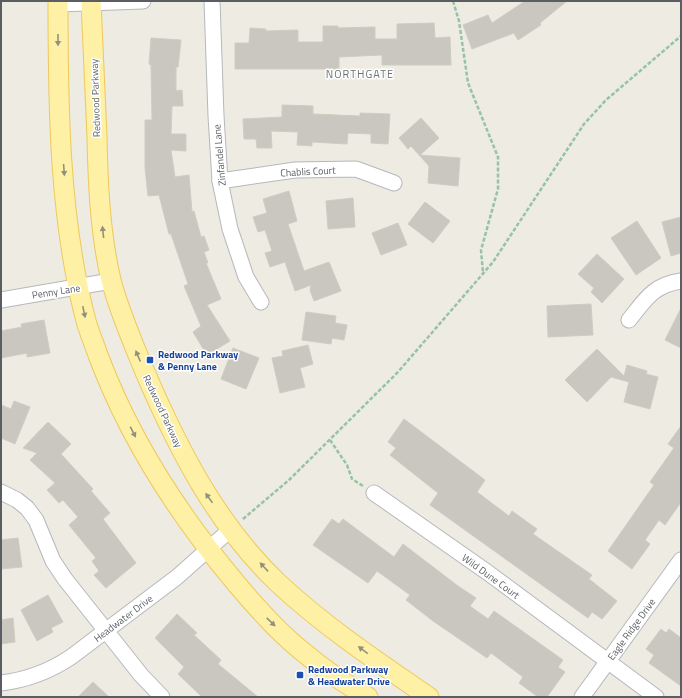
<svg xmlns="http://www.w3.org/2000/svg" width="682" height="698" viewBox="0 0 682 698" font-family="'Titillium Web',sans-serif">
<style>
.building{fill:#cac7c1;stroke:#d1ccc0}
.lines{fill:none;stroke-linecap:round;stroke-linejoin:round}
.minor-casing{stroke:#b5b8bc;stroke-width:17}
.major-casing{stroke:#efc859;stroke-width:21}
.path{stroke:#96c3a4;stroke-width:2.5;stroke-dasharray:4 2;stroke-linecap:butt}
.minor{stroke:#fff;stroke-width:15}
.major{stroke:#fef1a6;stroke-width:19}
.oneway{fill:#93917a}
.transit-dot{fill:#1a4fb4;stroke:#fff;stroke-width:1.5}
.labels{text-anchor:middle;stroke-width:3;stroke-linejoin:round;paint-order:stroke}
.street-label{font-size:10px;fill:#5a5e63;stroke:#fff}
.transit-label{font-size:10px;font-weight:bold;fill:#164399;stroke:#fff;text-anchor:start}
.neighbourhood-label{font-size:11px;letter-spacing:1px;fill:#6b7075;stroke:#fff}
</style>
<rect width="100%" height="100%" fill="#edebe2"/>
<g class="building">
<polygon points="525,1 567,1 540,23 541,25 518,40 514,33 472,49 463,25 488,15 492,23"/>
<polygon points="434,23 435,38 450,37 451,65 382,65 382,55 339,57 339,69 235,69 235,43 249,43 250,28 266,29 266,31 298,30 298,42 323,42 323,26 338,26 338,28 375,27 375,39 397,39 397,24"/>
<polygon points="151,38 181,40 178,67 176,67 176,91 182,90 183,106 172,106 171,134 186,134 186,151 171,150 175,177 189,175 192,212 194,211 201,237 204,236 209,250 204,252 208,263 206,263 221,299 207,305 230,341 207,355 193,332 201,326 184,286 188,284 171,234 169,234 159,195 148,196 145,168 145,120 152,120 151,65 149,64"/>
<polygon points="282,105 313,106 313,114 360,116 360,113 390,114 388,144 371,143 371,134 348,133 347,144 312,142 312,146 297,145 298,132 271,131 272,148 257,148 256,139 244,139 243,119 282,117"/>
<polygon points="421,118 439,138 420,155 460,158 458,186 428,183 429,166 411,146 408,149 399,138"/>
<polygon points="289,191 297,221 288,224 304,271 329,262 341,291 314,301 310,290 311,285 295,291 285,262 270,267 265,253 272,251 265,230 258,232 253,217 267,213 263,199"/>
<polygon points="353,198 355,227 328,229 326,201"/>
<polygon points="425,202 450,221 433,243 408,224"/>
<polygon points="681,217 681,253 671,256 662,222"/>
<polygon points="637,221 661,258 636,275 611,238"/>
<polygon points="398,223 407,245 381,255 372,233"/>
<polygon points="597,254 624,279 602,303 591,292 594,288 578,274"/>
<polygon points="591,304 593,335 548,337 547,306"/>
<polygon points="681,308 681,348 665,340"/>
<polygon points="306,312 336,316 335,323 347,325 344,340 332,338 331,344 302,340"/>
<polygon points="44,320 50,353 27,357 27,353 1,358 1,331 22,327 21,324"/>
<polygon points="308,345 313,364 300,368 305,387 280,393 272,358 283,356 282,351"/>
<polygon points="233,348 259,358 246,389 221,379"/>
<polygon points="597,349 624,376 627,365 647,371 646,374 658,377 650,409 624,402 629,382 611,377 587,402 565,380"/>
<polygon points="14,401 30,407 15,444 1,438 1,405 11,409"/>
<polygon points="404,419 485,480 477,492 509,516 512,511 537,529 533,534 592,575 589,579 617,601 602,619 592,612 588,618 430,505 438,493 390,455 396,448 388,442"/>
<polygon points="48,422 71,444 61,454 93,489 91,491 110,513 103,519 136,563 106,588 94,575 99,571 92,561 96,558 69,525 78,517 63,500 59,503 47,490 55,483 30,460 37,453 23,448"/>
<polygon points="681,426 681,502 665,525 659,520 645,540 650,544 632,569 608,551 654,485 650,482 674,448 668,444"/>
<polygon points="332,519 339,524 343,519 394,557 403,544 458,586 476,598 470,606 488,619 494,611 563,660 558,667 565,672 547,697 538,697 519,683 523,677 491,653 487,658 433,621 406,600 410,595 377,571 368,583 313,545"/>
<polygon points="18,538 22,567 1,569 1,540"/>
<polygon points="48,595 63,622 51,628 53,632 37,641 21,610"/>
<polygon points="177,614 197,633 194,635 221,660 218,664 258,697 202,697 178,674 184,667 155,638"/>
<polygon points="13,618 15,642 1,644 1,620"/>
<polygon points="661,629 666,633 669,629 681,638 681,686 649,663 654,655 646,649"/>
<polygon points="93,682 109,697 78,697"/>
</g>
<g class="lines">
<defs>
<g id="minor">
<polyline points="212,1 216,116 220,181 230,229 246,277 261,302"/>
<polyline points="58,4 143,1"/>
<polyline points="220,181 295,170 356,169 394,183"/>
<polyline points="1,300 111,281"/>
<path d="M 629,320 C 645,300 653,285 681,281"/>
<polyline points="1,492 17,500 27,508 36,520 53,561 65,579 141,675 162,697"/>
<polyline points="374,493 487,572 656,697"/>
<path d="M 1,683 C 27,680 50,671 71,657 L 177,577 L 231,529"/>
<polyline points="582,697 681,560"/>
</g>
<g id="major">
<path d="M 58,1 C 58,106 59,215 85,317 C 88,330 94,343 98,355 C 129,438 178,514 235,582 C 255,606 277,631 302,651 C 322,668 345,684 368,697"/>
<path d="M 91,1 C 93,46 95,91 97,137 C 98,184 100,233 111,280 C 119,311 133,343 145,372 C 178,449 217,525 278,583 C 324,626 378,662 429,697"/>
</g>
</defs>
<use href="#minor" class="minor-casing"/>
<use href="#major" class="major-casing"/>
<g class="path">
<polyline points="453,1 459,21 468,83 498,157 498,189 481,250 483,273"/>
<polyline points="330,440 347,465 352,479 363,486"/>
<polyline points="243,519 289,480 398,372 493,262 584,124 606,100 681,36"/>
</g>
<use href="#minor" class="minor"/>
<use href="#major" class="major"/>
</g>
<defs><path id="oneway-solid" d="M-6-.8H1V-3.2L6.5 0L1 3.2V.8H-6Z"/></defs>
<g class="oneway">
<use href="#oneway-solid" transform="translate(58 40) rotate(90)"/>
<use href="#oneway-solid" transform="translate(64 170) rotate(86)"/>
<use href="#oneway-solid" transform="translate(103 232) rotate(-96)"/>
<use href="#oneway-solid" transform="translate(84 312) rotate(78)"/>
<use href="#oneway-solid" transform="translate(138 356) rotate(-113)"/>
<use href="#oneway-solid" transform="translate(133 432) rotate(63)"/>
<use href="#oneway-solid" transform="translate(209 498) rotate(-126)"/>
<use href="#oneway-solid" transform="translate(264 567) rotate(-133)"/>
<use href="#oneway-solid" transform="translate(271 622) rotate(44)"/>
<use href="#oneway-solid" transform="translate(363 650) rotate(-143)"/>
</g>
<g class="transit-dot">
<rect x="146" y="356" width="8" height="8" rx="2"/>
<rect x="296" y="671" width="8" height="8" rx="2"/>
</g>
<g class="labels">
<g class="street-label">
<text transform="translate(95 98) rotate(-92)" y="4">Redwood Parkway</text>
<text transform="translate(219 155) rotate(-95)" y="4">Zinfandel Lane</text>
<text transform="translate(308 171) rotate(-3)" y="4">Chablis Court</text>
<text transform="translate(56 291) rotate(-9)" y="4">Penny Lane</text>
<text transform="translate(163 411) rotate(65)" y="4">Redwood Parkway</text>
<text transform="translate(491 576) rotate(36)" y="4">Wild Dune Court</text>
<text transform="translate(123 618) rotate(-37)" y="4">Headwater Drive</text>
<text transform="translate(631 629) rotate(-54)" y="4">Eagle Ridge Drive</text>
</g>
<g class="transit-label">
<text x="158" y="358">Redwood Parkway<tspan x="158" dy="12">&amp; Penny Lane</tspan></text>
<text x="308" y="673">Redwood Parkway<tspan x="308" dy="12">&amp; Headwater Drive</tspan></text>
</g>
<g class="neighbourhood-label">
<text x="360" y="78">NORTHGATE</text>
</g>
</g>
<rect width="682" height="698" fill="none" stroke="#5a5e63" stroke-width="4"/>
</svg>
